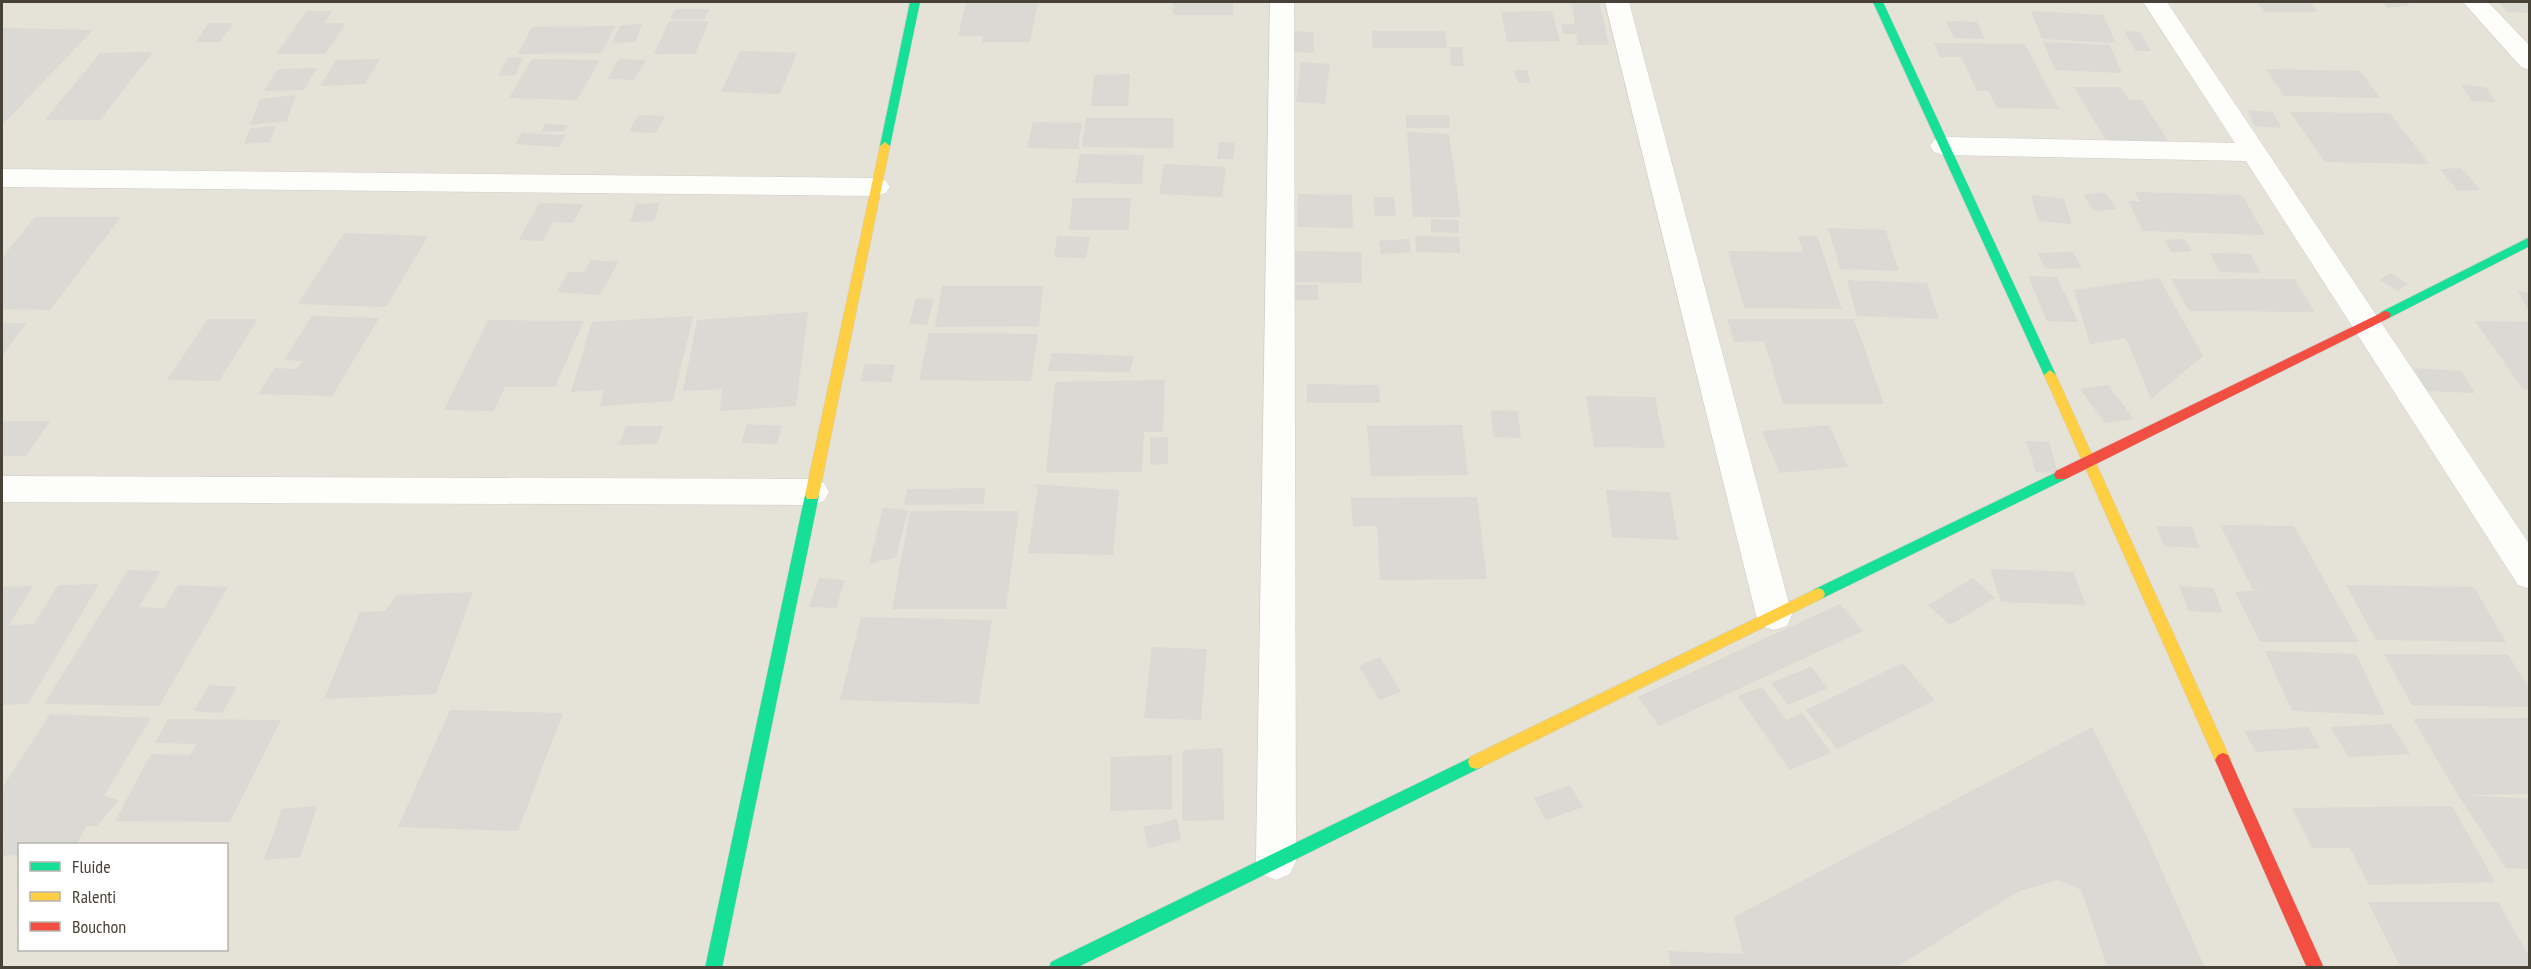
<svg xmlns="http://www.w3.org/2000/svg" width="2531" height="969" viewBox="0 0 2531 969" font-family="'PT Sans Narrow',sans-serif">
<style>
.residential{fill:#e5e2d8;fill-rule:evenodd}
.building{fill:#dbd9d3}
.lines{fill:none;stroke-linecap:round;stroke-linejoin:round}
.street-casing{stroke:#cfcec9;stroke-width:1}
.fast-casing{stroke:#d1cdc2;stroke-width:1}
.slow-casing{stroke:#d1cdc2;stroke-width:1}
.jam-casing{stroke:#d1cdc2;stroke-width:1}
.street{fill:#fdfdfc;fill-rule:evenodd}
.fast{fill:#16e098;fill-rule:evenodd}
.slow{fill:#ffcf43;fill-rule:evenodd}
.jam{fill:#f24e42;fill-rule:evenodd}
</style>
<rect width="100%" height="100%" fill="#f1f0eb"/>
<path class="residential" d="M 2,2 L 2529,2 L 2529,967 L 2,968 ZM 20,844 L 226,844 L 226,950 L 20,950 Z"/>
<g class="building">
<polygon points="966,2 1038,2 1030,42 982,42 983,36 958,36"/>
<rect x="1173" y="2" width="60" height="13"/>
<polygon points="1571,2 1599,2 1609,45 1578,45 1576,34 1563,34 1561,24 1575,24"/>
<polygon points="2257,2 2309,2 2318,12 2265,12"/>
<polygon points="2381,2 2406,2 2410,5 2388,8"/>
<polygon points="2499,2 2530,2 2530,13 2507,12"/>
<polygon points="675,9 709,9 705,19 670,19"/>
<polygon points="307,11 333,11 324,23 346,23 325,54 276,54"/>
<polygon points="1552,11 1560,41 1507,42 1501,12"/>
<polygon points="2031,11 2103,15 2116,43 2042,39"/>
<polygon points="669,21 709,21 695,54 654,54"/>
<polygon points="1946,21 1977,22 1985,39 1954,38"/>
<polygon points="209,23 234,23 220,42 195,42"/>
<polygon points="642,24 635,42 612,43 620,25"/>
<polygon points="615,26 602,53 518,54 532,27"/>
<polygon points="3,28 93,30 2,125 2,30"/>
<polygon points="1294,31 1313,32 1314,53 1294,52"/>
<polygon points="1372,31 1445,31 1447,48 1373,48"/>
<polygon points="2124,31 2140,32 2151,51 2136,51"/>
<polygon points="2043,42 2110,45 2122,73 2055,70"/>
<polygon points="1934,43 2025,44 2059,109 1997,108 1989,91 1977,91 1961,57 1940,57"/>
<polygon points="1450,47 1462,47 1464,66 1451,66"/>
<polygon points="740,51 797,53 780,94 721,92"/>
<polygon points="153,52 100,120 45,120 100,53"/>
<polygon points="523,57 515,75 498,76 507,58"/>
<polygon points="380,59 365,84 320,86 336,60"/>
<polygon points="532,59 600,60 577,100 509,98"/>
<polygon points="619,59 646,60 634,80 607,79"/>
<polygon points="1301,62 1330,64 1325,104 1296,102"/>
<polygon points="317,68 304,90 264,91 278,69"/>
<polygon points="2266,69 2360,71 2380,98 2284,96"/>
<polygon points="1513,70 1527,70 1531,83 1518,83"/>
<polygon points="1130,74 1128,106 1091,106 1094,75"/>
<polygon points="2461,85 2486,87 2496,102 2472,101"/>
<polygon points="2074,87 2120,87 2129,100 2142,100 2170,144 2108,144"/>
<polygon points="296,95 287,121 250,125 260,99"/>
<polygon points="2247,110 2273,112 2281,128 2255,126"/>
<polygon points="2290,112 2390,113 2429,164 2325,162"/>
<polygon points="638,115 665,116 656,133 629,132"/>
<polygon points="1406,115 1449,115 1450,128 1406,128"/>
<polygon points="1086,118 1174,118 1173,148 1082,147"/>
<polygon points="1033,122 1082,123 1078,149 1027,148"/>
<polygon points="545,124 568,125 565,131 542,132"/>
<polygon points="276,126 270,142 244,144 250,128"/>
<polygon points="1407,132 1449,134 1461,217 1413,217"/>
<polygon points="522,133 566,135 559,147 515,144"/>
<polygon points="1219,142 1235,143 1233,159 1217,159"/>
<polygon points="1080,154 1144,155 1142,184 1075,183"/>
<polygon points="1164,164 1226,167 1222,197 1159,194"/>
<polygon points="2461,168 2481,190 2458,191 2440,169"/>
<polygon points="2104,192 2117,209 2094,211 2083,195"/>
<polygon points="2135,192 2242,195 2265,235 2143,231 2128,201 2140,201"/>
<polygon points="1298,194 1352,195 1353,228 1297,227"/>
<polygon points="2031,195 2064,199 2072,224 2038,221"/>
<polygon points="1373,197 1394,197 1396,216 1375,216"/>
<polygon points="1073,198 1131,198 1129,230 1069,230"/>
<polygon points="539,203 583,204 573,223 553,222 543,241 519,240"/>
<polygon points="660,203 654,221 630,222 636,204"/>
<polygon points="35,217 121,217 50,310 2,309 2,258"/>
<polygon points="1431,219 1459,220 1459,233 1431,232"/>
<polygon points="1828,228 1886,230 1899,271 1840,269"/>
<polygon points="344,233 428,236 386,307 298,304"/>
<polygon points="1057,236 1090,237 1086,258 1054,257"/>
<polygon points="1415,236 1459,237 1460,253 1416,252"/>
<polygon points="1798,236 1817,236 1842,309 1744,308 1728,251 1803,252"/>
<polygon points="1409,239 1411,252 1381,254 1379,241"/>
<polygon points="2184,239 2192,251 2172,252 2164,240"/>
<polygon points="1294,251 1361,252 1362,283 1293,282"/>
<polygon points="2073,252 2082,268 2046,269 2037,253"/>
<polygon points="2210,253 2250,254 2261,273 2220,272"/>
<polygon points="591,260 618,262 600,295 557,292 568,272 584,272"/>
<polygon points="2390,273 2408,284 2398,291 2380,280"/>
<polygon points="2028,276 2057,277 2078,322 2047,321"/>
<polygon points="2159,278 2203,356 2151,399 2126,338 2090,344 2074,290"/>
<polygon points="2171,279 2294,279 2315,312 2189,311"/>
<polygon points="1847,280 1927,283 1939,319 1857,316"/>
<polygon points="1294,285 1318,285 1318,300 1293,300"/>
<polygon points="942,286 1043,286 1039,326 935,327"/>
<polygon points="2518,291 2530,293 2530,314"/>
<polygon points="916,298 934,299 927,325 909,324"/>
<polygon points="808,312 796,406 719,411 723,389 683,391 697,320"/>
<polygon points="312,316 379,318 332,396 258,394 275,368 297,369 303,361 284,360"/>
<polygon points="693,316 673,401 600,406 604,390 571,392 592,322"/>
<polygon points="208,319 258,319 219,381 167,380"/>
<polygon points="1727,319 1854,319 1884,404 1783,404 1764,341 1734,342"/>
<polygon points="488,320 584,321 555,387 505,387 494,411 444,410"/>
<polygon points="2475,321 2530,322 2530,389 2523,389"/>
<polygon points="2,323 26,323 2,356"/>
<polygon points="929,333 1038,334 1031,381 919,380"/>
<polygon points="1052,353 1134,356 1130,372 1048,371"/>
<polygon points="865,364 895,365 891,382 860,381"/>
<polygon points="2414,368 2461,371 2475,393 2426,391"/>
<polygon points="1165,380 1163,432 1144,432 1142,472 1046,473 1055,382"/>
<polygon points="1307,384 1379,385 1380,403 1307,403"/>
<polygon points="2108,385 2134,419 2105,423 2080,389"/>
<polygon points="1586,396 1655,397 1665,448 1594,447"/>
<polygon points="1491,410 1518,411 1521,438 1493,437"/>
<polygon points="2,421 50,421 26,456 2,456"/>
<polygon points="747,424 782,426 777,444 741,443"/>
<polygon points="1462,425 1468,475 1371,476 1367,426"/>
<polygon points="1829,425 1848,467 1780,473 1762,431"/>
<polygon points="626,426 663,426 657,444 619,445"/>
<polygon points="1168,437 1168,464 1150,465 1150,438"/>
<polygon points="2026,441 2049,442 2058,473 2036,472"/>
<polygon points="1033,484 1119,490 1113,555 1028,553 1038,488"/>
<polygon points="985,488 984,504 904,505 907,489"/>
<polygon points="1606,490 1670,492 1678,540 1612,537"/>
<polygon points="1477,497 1487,579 1380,580 1377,526 1353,526 1351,498"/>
<polygon points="883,508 908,510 896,557 869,564"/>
<polygon points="910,511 1019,511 1006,609 892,609"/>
<polygon points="2220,525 2294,526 2359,642 2260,642 2235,592 2266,590 2253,590"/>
<polygon points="2156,526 2192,527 2200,548 2164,546"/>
<polygon points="1990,569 2074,572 2086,605 2001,602"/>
<polygon points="128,570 161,571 139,607 164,608 178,585 228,587 159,706 44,704"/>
<polygon points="819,578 845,580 836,608 809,607"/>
<polygon points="1973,578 1995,598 1950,625 1928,605"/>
<polygon points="99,584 28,704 2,705 2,587 33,586 9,625 34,624 58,585"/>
<polygon points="2346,585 2474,587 2506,642 2376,640"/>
<polygon points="2179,586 2213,588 2223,613 2189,611"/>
<polygon points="473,592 436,694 324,699 360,612 385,611 397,595"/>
<polygon points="1840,604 1863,631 1659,726 1638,697"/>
<polygon points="861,617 992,620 979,704 840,700"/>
<polygon points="1152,647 1207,649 1201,720 1144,718"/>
<polygon points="2265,651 2356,654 2385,715 2292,711"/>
<polygon points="2384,654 2508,655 2530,689 2530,707 2412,705"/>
<polygon points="1380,657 1401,692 1379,700 1359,666"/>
<polygon points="1902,663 1935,700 1837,749 1806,710"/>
<polygon points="1811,667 1828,688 1788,705 1771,683"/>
<polygon points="209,685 237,687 222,713 194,711"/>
<polygon points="1762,687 1786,720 1802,713 1831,753 1790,770 1738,696"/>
<polygon points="450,710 563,713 518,831 398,827"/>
<polygon points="50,714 151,718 104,796 119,800 97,826 86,826 77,844 20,844 20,855 2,856 4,837 2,837 2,788"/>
<polygon points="2530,718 2530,794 2466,795 2530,799 2530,869 2506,868 2458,795 2413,719"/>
<polygon points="168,719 281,720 230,822 115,821 151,754 190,755 197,744 155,743"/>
<polygon points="2391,724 2410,754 2349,757 2330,727"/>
<polygon points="2092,727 2148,839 2205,968 2108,968 2081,890 2058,880 2019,891 1895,968 1671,968 1668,951 1743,954 1734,917"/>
<polygon points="2308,727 2320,748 2256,752 2244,731"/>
<polygon points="1223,748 1224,820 1182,821 1183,750"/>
<polygon points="1172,755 1172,809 1110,811 1111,757"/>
<polygon points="1570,785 1583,807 1546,820 1534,798"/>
<polygon points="317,806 300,857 264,860 282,809"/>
<polygon points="2452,806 2495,882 2369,885 2350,848 2312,848 2292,808"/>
<polygon points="1177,819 1181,840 1148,848 1144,827"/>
<polygon points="2368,902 2498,902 2530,958 2530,968 2401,968"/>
</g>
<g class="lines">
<defs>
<g id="street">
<polygon points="1270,2 1294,2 1296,861 1290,874 1276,880 1262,874 1256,861"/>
<polygon points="1605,2 1629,2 1792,615 1787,626 1774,630 1761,626 1756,615"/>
<polygon points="2143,2 2167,2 2530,545 2530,589 2518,585 2246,161 1943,155 1934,152 1930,146 1934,140 1943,137 2235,143"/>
<polygon points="2463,2 2488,2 2530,46 2530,70 2521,67"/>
<polygon points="2,169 876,178 886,181 890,187 886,193 876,196 2,187"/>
<polygon points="2,476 812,479 824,483 829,492 824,501 812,505 2,502"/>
</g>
<g id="fast">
<polygon points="910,2 920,2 890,146 885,150 880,146"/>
<polygon points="1873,2 1883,2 2056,375 2054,378 2050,380 2044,375"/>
<polygon points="2530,237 2530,246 2389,318 2385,319 2379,315 2381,312"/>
<polygon points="2061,470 2066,471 2068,475 2066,479 1823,598 1818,600 1813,598 1811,594 1813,590"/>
<polygon points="812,490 817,491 819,495 722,968 705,968 805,495 807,491"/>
<polygon points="1476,755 1482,757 1484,762 1482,767 1076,968 1049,968 1051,962"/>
</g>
<g id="slow">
<polygon points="885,142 890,146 819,495 817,499 807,499 805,495 880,146"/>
<polygon points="2050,370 2056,375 2231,760 2228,765 2223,767 2218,765 2215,760 2044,375"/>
<polygon points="1818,588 1823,590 1825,594 1823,598 1482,767 1476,769 1470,767 1468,762 1470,757"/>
</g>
<g id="jam">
<polygon points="2385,311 2389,312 2391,315 2389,318 2066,479 2056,479 2054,475 2056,471"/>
<polygon points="2223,753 2228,755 2324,968 2307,968 2215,760 2218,755"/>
</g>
</defs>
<use href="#street" class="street-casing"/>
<use href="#fast" class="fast-casing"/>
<use href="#slow" class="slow-casing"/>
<use href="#jam" class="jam-casing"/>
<use href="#street" class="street"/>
<use href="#fast" class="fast"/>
<use href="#slow" class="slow"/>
<use href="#jam" class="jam"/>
</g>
<rect width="2531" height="969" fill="none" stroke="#484137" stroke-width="6"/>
<rect x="18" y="843" width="210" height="108" fill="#ffffff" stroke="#b6b3af" stroke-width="1.5"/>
<rect x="30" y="862" width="30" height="9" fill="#16e098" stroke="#b6b3af" stroke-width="1.5"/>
<text x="72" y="873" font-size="18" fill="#484137">Fluide</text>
<rect x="30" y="892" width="30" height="9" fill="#ffcf43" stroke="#b6b3af" stroke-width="1.5"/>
<text x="72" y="903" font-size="18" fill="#484137">Ralenti</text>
<rect x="30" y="922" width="30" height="9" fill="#f24e42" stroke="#b6b3af" stroke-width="1.5"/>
<text x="72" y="933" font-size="18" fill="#484137">Bouchon</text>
</svg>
